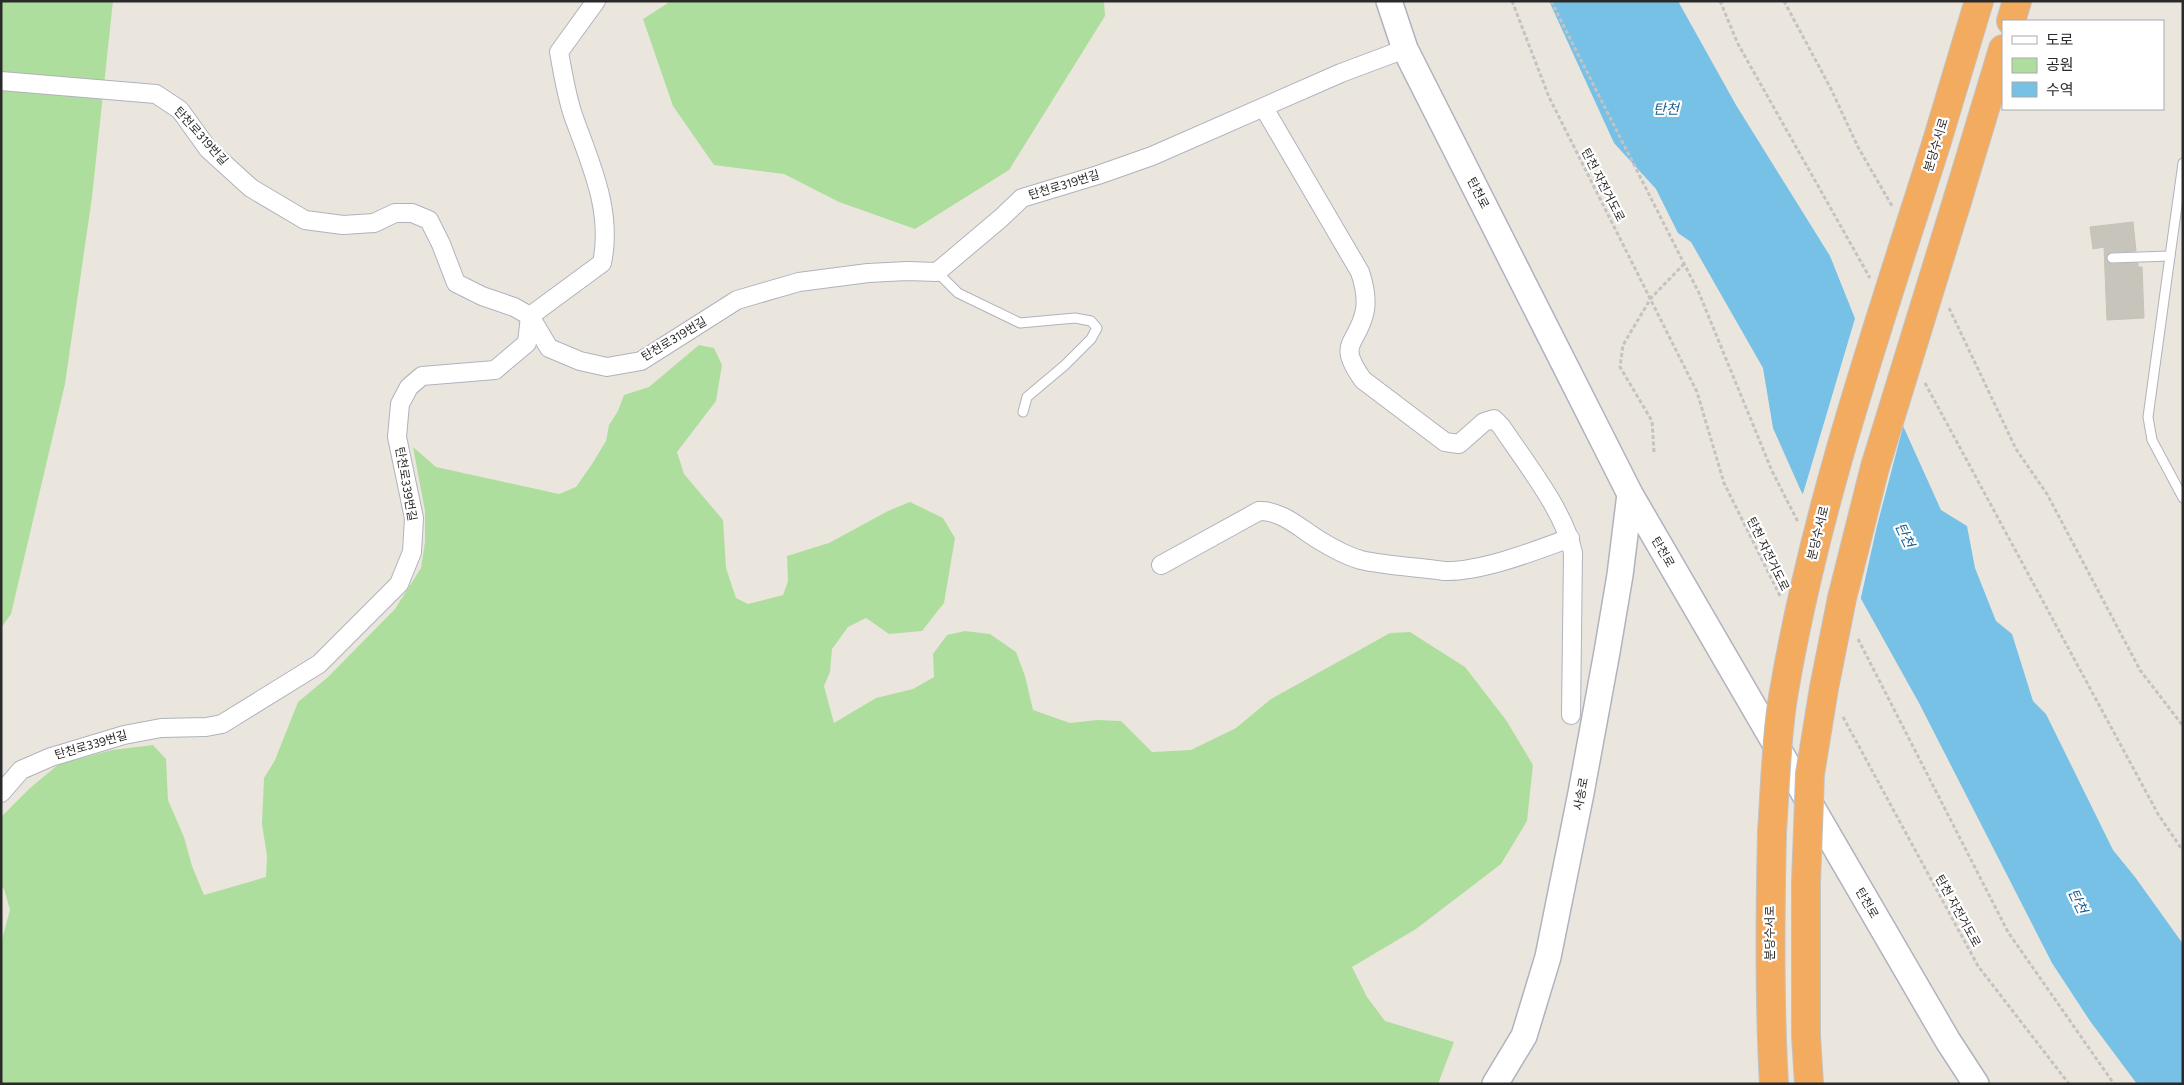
<svg xmlns="http://www.w3.org/2000/svg" width="2184" height="1085" viewBox="0 0 2184 1085" font-family="Figtree,'Noto Sans KR',sans-serif">
<style>
.green{fill:#aede9d}
.water{fill:#77c0e6}
.pier{fill:#ebe6dd}
.building{fill:#c7c4bc;stroke:#c6c2b7}
.lines{fill:none;stroke-linecap:round;stroke-linejoin:round}
.lane-casing{stroke:#b0b2bd;stroke-width:11}
.street-casing{stroke:#b0b2bd;stroke-width:20}
.secondary-casing{stroke:#b0b2bd;stroke-width:28}
.highway-casing{stroke:#c3c3c3;stroke-width:30}
.path{stroke:#c3c3c3;stroke-width:3;stroke-dasharray:4 2.5;stroke-linecap:butt}
.lane{stroke:#fff;stroke-width:9}
.street{stroke:#fff;stroke-width:18}
.secondary{stroke:#fff;stroke-width:25}
.highway{stroke:#f3ab60;stroke-width:28}
.highway-bridge-casing{stroke:#c3c3c3;stroke-width:30;stroke-linecap:butt}
.highway-bridge{stroke:#f3ab60;stroke-width:28}
.labels{text-anchor:middle;stroke-width:4.5;stroke-linejoin:round;paint-order:stroke}
.street-label{font-size:12px;fill:#2a2a2a;stroke:#fff}
.water-label{font-size:14px;font-style:italic;fill:#175e92;stroke:#fff}
</style>
<rect width="100%" height="100%" fill="#ebe6dd"/>
<g class="green">
<polygon points="1,1 113,1 92,197 65,384 11,614 1,628"/>
<polygon points="671,1 1104,1 1105,16 1009,170 915,229 839,202 784,174 714,165 673,106 643,19"/>
<polygon points="699,345 714,348 722,365 716,401 677,452 684,474 723,520 726,568 736,598 748,604 783,595 788,581 787,556 829,543 888,511 910,502 943,518 955,538 944,603 922,631 889,634 866,618 848,627 832,649 830,672 824,686 834,723 876,698 913,689 934,677 933,654 947,635 965,631 990,634 1016,652 1025,676 1033,710 1070,723 1097,720 1121,721 1152,752 1191,750 1236,728 1271,699 1390,633 1410,632 1465,667 1506,720 1533,765 1527,821 1501,864 1416,929 1352,967 1367,997 1385,1021 1454,1042 1438,1084 1,1084 1,943 10,910 4,889 1,887 1,817 30,788 59,764 112,750 153,745 166,759 168,800 184,837 192,866 204,895 266,877 267,856 262,824 264,778 275,760 298,702 328,677 395,609 421,568 425,542 425,511 413,447 436,467 559,494 576,487 592,464 606,441 609,425 618,411 624,395 649,387"/>
</g>
<polygon class="water" points="1549,1 1678,1 1736,105 1830,256 1858,326 1941,510 1967,526 1975,568 1996,621 2012,634 2033,701 2046,714 2113,850 2135,877 2183,944 2183,1084 2137,1084 2090,1021 2052,963 1919,703 1801,491 1773,428 1763,368 1691,242 1678,233 1656,189 1614,143"/>
<polygon class="pier" points="1856,315 1904,423 1877,526 1860,602 1802,497"/>
<polygon class="building" points="2133,222 2136,251 2111,252 2107,255 2106,259 2112,264 2138,263 2138,267 2142,267 2144,318 2107,320 2104,247 2093,249 2090,227"/>
<g class="lines">
<defs>
<g id="lane">
<polyline points="2170,256 2148,417 2152,440 2183,498"/>
<polyline points="2112,258 2170,256 2183,163"/>
<polyline points="937,272 958,293 1020,323 1075,318 1091,321 1097,328 1091,339 1065,365 1027,397 1023,412"/>
</g>
<g id="street">
<polyline points="1,81 156,94 180,110 208,149 251,188 305,220 343,225 374,223 395,213 412,213 429,220 441,244 456,283 482,296 514,307 530,316 549,348 580,361 607,367 641,361 737,300 799,282 868,273 907,271 937,272 1001,218 1022,198 1098,175 1152,156 1341,73 1405,49"/>
<path d="M 1264,108 L 1360,272 C 1364,284 1367,297 1365,310 C 1358,346 1335,341 1363,380 L 1445,442 L 1459,444 L 1484,422 L 1494,419 L 1501,426 C 1525,462 1565,512 1573,553 L 1571,715"/>
<path d="M 1161,565 L 1259,511 C 1281,510 1301,529 1319,540 C 1332,548 1346,556 1361,560 C 1388,566 1417,567 1444,571 C 1481,572 1535,551 1570,538"/>
<path d="M 1,793 L 21,770 L 51,757 L 124,735 L 161,728 L 206,727 L 222,724 L 319,664 L 399,584 L 412,552 L 414,518 L 397,437 L 400,404 L 409,387 L 422,376 L 495,370 L 527,343 L 530,316 L 602,263 C 613,210 590,163 573,115 C 566,94 563,73 559,52 L 596,1"/>
</g>
<g id="secondary">
<polyline points="1389,1 1405,49 1630,494 1948,1041 1976,1084"/>
<polyline points="1495,1084 1524,1036 1548,957 1581,793 1607,652 1620,575 1630,494"/>
</g>
<g id="highway">
<polyline points="2011,21 2017,1"/>
<polyline points="1937,141 1979,1"/>
<polyline points="1958,198 2003,49"/>
<path d="M 1772,832 C 1770,916 1769,1000 1774,1084"/>
<polyline points="1806,882 1806,1036 1809,1084"/>
</g>
</defs>
<use href="#lane" class="lane-casing"/>
<use href="#street" class="street-casing"/>
<use href="#secondary" class="secondary-casing"/>
<use href="#highway" class="highway-casing"/>
<g class="path">
<polyline points="1512,1 1549,97 1697,392 1724,483 1780,596"/>
<polyline points="1551,1 1699,293 1772,471 1798,522"/>
<polyline points="1720,1 1738,44 1870,278"/>
<polyline points="1784,1 1831,89 1858,147 1892,206"/>
<polyline points="1949,308 2016,449 2047,494 2140,670 2183,726"/>
<polyline points="1925,383 2158,814 2183,851"/>
<polyline points="1654,452 1652,421 1620,367 1623,345 1651,298 1684,264"/>
<polyline points="1858,639 2008,932 2114,1084"/>
<polyline points="1843,717 1978,966 2069,1084"/>
</g>
<use href="#lane" class="lane"/>
<use href="#street" class="street"/>
<use href="#secondary" class="secondary"/>
<use href="#highway" class="highway"/>
<defs>
<g id="highway-bridge">
<path d="M 1772,832 C 1775,788 1776,741 1783,697 C 1815,506 1879,325 1937,141"/>
<polyline points="1806,882 1810,774 1824,688 1842,598 1875,467 1958,198"/>
</g>
</defs>
<use href="#highway-bridge" class="highway-bridge-casing"/>
<use href="#highway-bridge" class="highway-bridge"/>
</g>
<g class="labels">
<g class="street-label">
<text transform="translate(201 136) rotate(48)" y="4">탄천로319번길</text>
<text transform="translate(1936 145) rotate(-73)" y="4">분당수서로</text>
<text transform="translate(1064 185) rotate(-17)" y="4">탄천로319번길</text>
<text transform="translate(1603 185) rotate(63)" y="4">탄천 자전거도로</text>
<text transform="translate(1478 193) rotate(63)" y="4">탄천로</text>
<text transform="translate(674 339) rotate(-31)" y="4">탄천로319번길</text>
<text transform="translate(406 484) rotate(80)" y="4">탄천로339번길</text>
<text transform="translate(1818 533) rotate(-76)" y="4">분당수서로</text>
<text transform="translate(1663 552) rotate(60)" y="4">탄천로</text>
<text transform="translate(1768 554) rotate(64)" y="4">탄천 자전거도로</text>
<text transform="translate(91 745) rotate(-16)" y="4">탄천로339번길</text>
<text transform="translate(1581 794) rotate(-79)" y="4">사송로</text>
<text transform="translate(1867 903) rotate(60)" y="4">탄천로</text>
<text transform="translate(1958 911) rotate(61)" y="4">탄천 자전거도로</text>
<text transform="translate(1770 933) rotate(-90)" y="4">분당수서로</text>
</g>
<g class="water-label">
<text x="1666" y="114">탄천</text>
<text transform="translate(1905 535) rotate(65)" y="5">탄천</text>
<text transform="translate(2078 901) rotate(65)" y="5">탄천</text>
</g>
</g>
<rect width="2184" height="1085" fill="none" stroke="#2a2a2a" stroke-width="5"/>
<rect x="2002" y="20" width="162" height="90" fill="#ffffff" stroke="#aaaaaa"/>
<rect x="2012" y="36" width="25" height="8" fill="#ffffff" stroke="#aaaaaa"/>
<text x="2046" y="45" font-size="15" fill="#2a2a2a">도로</text>
<rect x="2012" y="58" width="25" height="15" fill="#aede9d" stroke="#aaaaaa"/>
<text x="2046" y="70" font-size="15" fill="#2a2a2a">공원</text>
<rect x="2012" y="82" width="25" height="15" fill="#77c0e6" stroke="#aaaaaa"/>
<text x="2046" y="95" font-size="15" fill="#2a2a2a">수역</text>
</svg>
